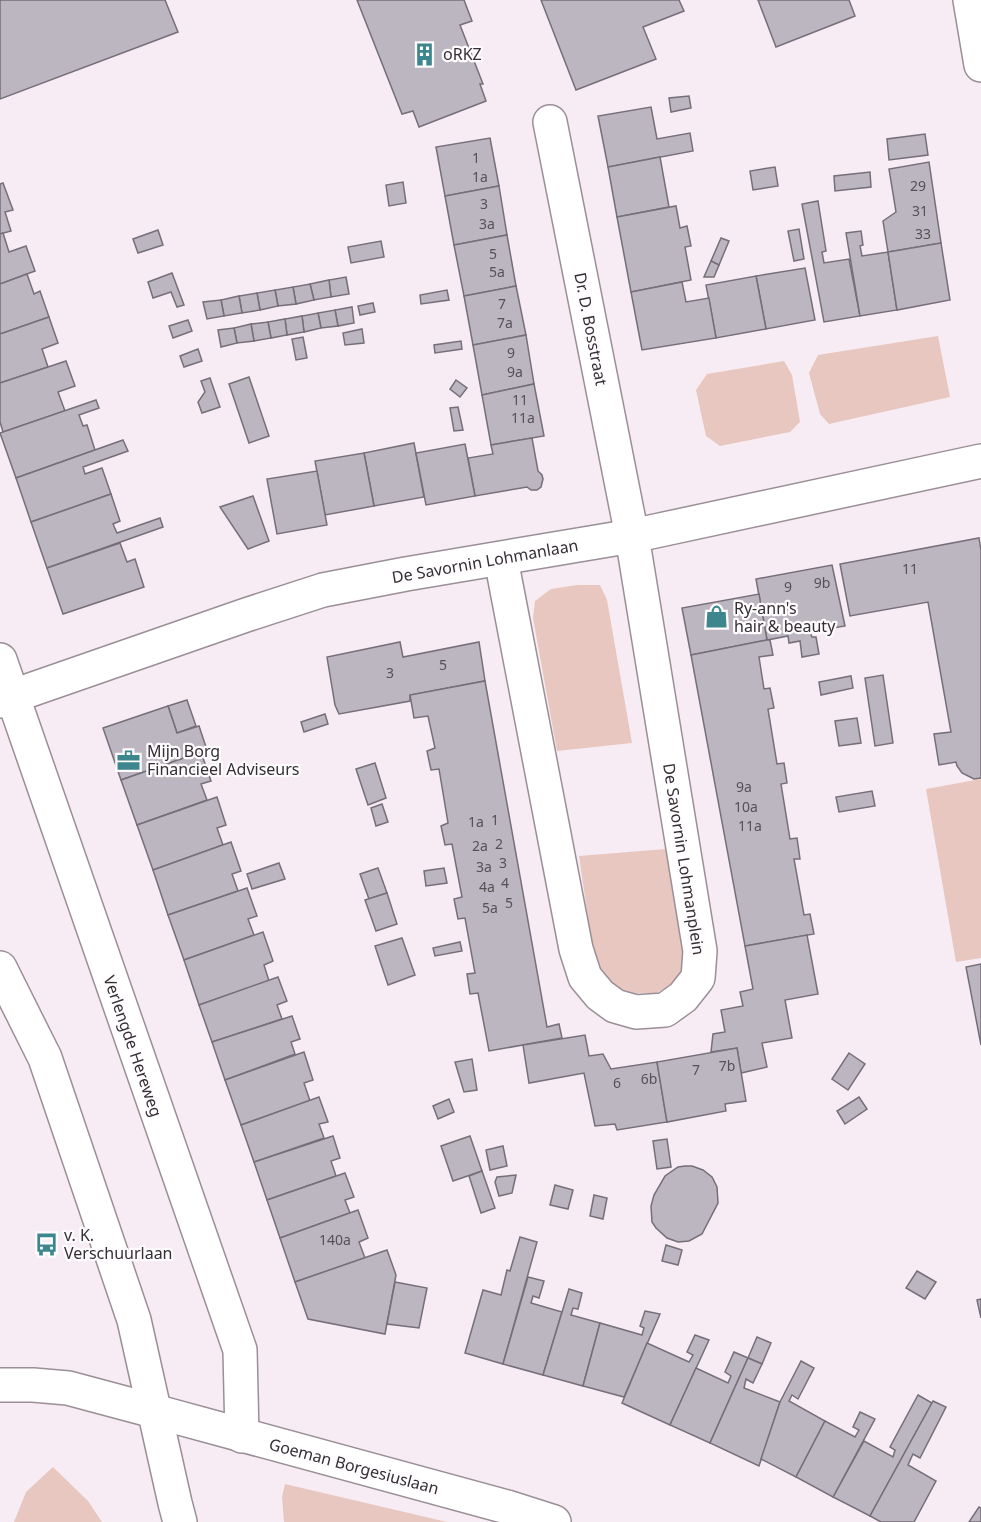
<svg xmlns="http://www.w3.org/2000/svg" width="981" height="1522" viewBox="0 0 981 1522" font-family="'Noto Sans',sans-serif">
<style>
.green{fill:#e7c7c0}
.building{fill:#bcb6c0;stroke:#756f79;stroke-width:1.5}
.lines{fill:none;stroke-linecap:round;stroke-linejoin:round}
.minor-casing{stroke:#9a8f96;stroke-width:36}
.tertiary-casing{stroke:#9a8f96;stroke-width:36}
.secondary-casing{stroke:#9a8f96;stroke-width:36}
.minor{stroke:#fff;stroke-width:33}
.tertiary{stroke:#fff;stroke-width:33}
.secondary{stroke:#fff;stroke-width:33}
.labels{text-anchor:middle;stroke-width:4.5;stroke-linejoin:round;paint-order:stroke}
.number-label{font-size:14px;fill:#555156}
.poi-label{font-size:16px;fill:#332f32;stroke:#fefcfe;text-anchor:start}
.street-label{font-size:16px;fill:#332f32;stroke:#fefcfe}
</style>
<rect width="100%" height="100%" fill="#f7ecf3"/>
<g class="green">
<polygon points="938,336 950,397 829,424 820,414 809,373 818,355"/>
<polygon points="784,361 792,375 800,422 790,432 720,446 706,436 696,390 707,374"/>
<polygon points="577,585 600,585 607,600 632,743 557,751 533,618 535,601 551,589"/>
<polygon points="981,779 981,958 956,962 926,789"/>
<polygon points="666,849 686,962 676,983 656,993 634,993 616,987 603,975 594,959 579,856"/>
<polygon points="53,1467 88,1501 102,1522 14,1522 26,1492"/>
<polygon points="285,1484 447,1522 284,1522 282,1497"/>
</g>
<g class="building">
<polygon points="0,0 165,0 178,32 0,99"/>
<polygon points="357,0 464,0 472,21 460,25 483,84 480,84 486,101 419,127 413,111 402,114"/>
<polygon points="541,0 679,0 684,11 643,27 656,59 576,90"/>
<polygon points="758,0 849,0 855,16 776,47"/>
<polygon points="689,96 691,108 671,112 669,98"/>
<polygon points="651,107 657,139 690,133 693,151 608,167 598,116"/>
<polygon points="925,134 928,155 889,160 887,139"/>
<polygon points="490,138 499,186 445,196 436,147"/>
<polygon points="660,157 669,207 617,217 608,167"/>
<polygon points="929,162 941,243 888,252 883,221 896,212 889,169"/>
<polygon points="775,167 778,186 753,190 750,171"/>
<polygon points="870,172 871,187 835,191 834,176"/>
<polygon points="403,182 406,203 389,206 386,185"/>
<polygon points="3,183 13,210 5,212 11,231 0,234 0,184"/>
<polygon points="499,186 507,235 454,245 445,196"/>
<polygon points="818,201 826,251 822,252 824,263 849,259 860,316 824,322 802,204"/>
<polygon points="676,206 680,228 687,226 691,246 685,247 691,280 631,292 617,217"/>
<polygon points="799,229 804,259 794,261 788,231"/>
<polygon points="158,230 163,245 138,253 133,239"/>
<polygon points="861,231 863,245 860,246 862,256 888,252 897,310 860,316 846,233"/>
<polygon points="3,233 9,252 26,246 35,271 0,284 0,234"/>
<polygon points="507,235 516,286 464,296 454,245"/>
<polygon points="721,238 729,241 719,265 711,261"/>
<polygon points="381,241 384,257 351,263 348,247"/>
<polygon points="941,243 950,300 897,310 888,252"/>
<polygon points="711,261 719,265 714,277 704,277"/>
<polygon points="805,268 815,320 766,329 756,276"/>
<polygon points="172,273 184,305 177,307 171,292 153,298 148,282"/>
<polygon points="27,274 34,294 40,291 49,317 0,334 0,284"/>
<polygon points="756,276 766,329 716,338 706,285"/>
<polygon points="346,277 349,294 331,297 329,280"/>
<polygon points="329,280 331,297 314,300 310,284"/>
<polygon points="682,282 686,302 709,298 716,338 642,350 631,292"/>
<polygon points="310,284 314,300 296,304 293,287"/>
<polygon points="516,286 526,335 473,345 464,296"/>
<polygon points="293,287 296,304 278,306 275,290"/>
<polygon points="275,290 278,306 260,310 257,293"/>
<polygon points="447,290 449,300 421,304 420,295"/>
<polygon points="257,293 260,310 242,313 239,296"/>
<polygon points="239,296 242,313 224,316 221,300"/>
<polygon points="221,300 224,316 207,319 203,302"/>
<polygon points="373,303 375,312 360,315 358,306"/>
<polygon points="352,307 354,323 338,326 335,310"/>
<polygon points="335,310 338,326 321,328 318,313"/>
<polygon points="318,313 321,328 304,332 302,316"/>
<polygon points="302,316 304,332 287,335 285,319"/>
<polygon points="49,317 58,343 42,349 48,367 0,383 0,334"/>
<polygon points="285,319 287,335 271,338 268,322"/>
<polygon points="188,320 192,331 173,338 169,326"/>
<polygon points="268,322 271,338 254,341 251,324"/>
<polygon points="251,324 254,341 237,343 234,328"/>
<polygon points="234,328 237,343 221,347 218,330"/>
<polygon points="362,329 364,343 345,345 343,333"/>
<polygon points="526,335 534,384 482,395 473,345"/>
<polygon points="303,337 307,358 296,360 292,339"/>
<polygon points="461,341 462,349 435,353 434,345"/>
<polygon points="198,349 202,361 184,367 180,356"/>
<polygon points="66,361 75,386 58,392 65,411 3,432 0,422 0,383"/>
<polygon points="249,377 269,436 249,443 229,384"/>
<polygon points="210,378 220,407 202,413 198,402 205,392 201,381"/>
<polygon points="456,380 467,388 460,397 450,389"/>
<polygon points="534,384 544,436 491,445 482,395"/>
<polygon points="96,400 99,408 79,415 83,426 87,425 95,450 16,478 0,433"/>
<polygon points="458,407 463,430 454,431 450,408"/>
<polygon points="532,438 538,471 542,475 543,479 541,487 537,490 531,490 527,487 475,496 468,458 493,454 491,445"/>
<polygon points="123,440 128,451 83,467 85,474 102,468 111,494 31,522 16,478"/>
<polygon points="414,443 424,497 374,506 364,453"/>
<polygon points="465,444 475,496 426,505 416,453"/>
<polygon points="364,453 374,506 325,515 315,461"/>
<polygon points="317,471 327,525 277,534 267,479"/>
<polygon points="111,494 120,521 113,524 117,533 160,518 163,527 47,568 31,522"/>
<polygon points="253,496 269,541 248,549 220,507"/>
<polygon points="979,538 981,550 981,778 974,779 962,773 957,766 956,762 939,765 934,734 951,732 928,602 850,616 840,564"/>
<polygon points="120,543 127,562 135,559 144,587 63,614 47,568"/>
<polygon points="832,565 845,626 810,632 812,637 816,637 819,654 802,657 800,641 789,643 788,636 767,640 756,579"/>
<polygon points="759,594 767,640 691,655 682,608"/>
<polygon points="767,640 770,640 773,655 759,657 764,689 770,688 774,708 768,709 777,764 784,763 787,783 781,784 790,839 797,838 800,859 794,859 804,915 810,914 814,934 745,946 691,655"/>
<polygon points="400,642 403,657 479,642 485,681 410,695 410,701 339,714 335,705 327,657"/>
<polygon points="883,675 893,743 875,746 865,678"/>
<polygon points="851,676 853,688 821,695 819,682"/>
<polygon points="485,681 547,1027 559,1024 562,1038 489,1051 478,993 470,994 467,974 475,973 465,918 458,919 454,899 462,897 452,844 445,845 441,826 448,823 439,769 431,770 427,751 435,748 428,716 414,718 410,695"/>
<polygon points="187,700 196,726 177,733 168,706"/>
<polygon points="168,706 177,733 199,726 207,750 121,780 103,728"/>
<polygon points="325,714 328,724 304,732 301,722"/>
<polygon points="857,718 861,743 839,746 835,721"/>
<polygon points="201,752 211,781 201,784 207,800 137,825 121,780"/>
<polygon points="375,763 386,798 368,805 356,769"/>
<polygon points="872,791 875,806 839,812 836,797"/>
<polygon points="217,797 226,825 217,828 223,845 153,870 137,825"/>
<polygon points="382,804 388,822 376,826 371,808"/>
<polygon points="231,842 241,871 232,874 238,891 168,915 153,870"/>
<polygon points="279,863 285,879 252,889 247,874"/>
<polygon points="378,868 387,893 369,899 360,874"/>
<polygon points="444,868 447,883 426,886 424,871"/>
<polygon points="247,888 257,916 248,919 254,935 184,960 168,915"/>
<polygon points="387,893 397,924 376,931 365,900"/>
<polygon points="263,932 273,961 264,965 269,981 199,1005 184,960"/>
<polygon points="807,935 818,994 785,1000 792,1038 762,1043 767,1067 741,1073 737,1048 711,1052 713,1034 725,1032 721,1010 743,1006 740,992 753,989 745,946"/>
<polygon points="402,938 415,975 388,985 375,946"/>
<polygon points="460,942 462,951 435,956 433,948"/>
<polygon points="981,964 981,1045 966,967"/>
<polygon points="278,977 287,1001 277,1005 282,1019 212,1042 199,1005"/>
<polygon points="292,1016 300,1039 291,1042 295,1054 225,1080 212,1042"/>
<polygon points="585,1035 589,1056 603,1054 611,1069 657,1062 667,1122 617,1130 615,1124 595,1126 584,1073 529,1083 523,1045"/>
<polygon points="737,1048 746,1101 725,1104 726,1111 667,1122 657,1062"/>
<polygon points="304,1052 313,1080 304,1083 310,1101 241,1125 225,1080"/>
<polygon points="849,1053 865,1064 848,1090 832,1079"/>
<polygon points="472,1059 477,1090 464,1092 455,1062"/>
<polygon points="319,1097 328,1122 319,1124 324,1138 254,1162 241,1125"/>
<polygon points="859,1097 867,1109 845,1124 837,1111"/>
<polygon points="449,1099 454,1112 438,1119 433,1106"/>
<polygon points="333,1136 340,1158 331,1161 336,1176 267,1200 254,1162"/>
<polygon points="470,1136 482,1171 453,1181 441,1146"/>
<polygon points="667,1139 671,1167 657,1169 653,1141"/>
<polygon points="503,1146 507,1166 490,1170 486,1150"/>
<polygon points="685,1166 692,1166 703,1170 712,1177 717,1187 718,1203 702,1234 689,1241 678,1242 667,1238 656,1228 652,1222 651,1206 654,1195 665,1176 678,1167"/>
<polygon points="482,1171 495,1208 481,1213 469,1176"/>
<polygon points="345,1173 354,1197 345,1200 350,1213 280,1238 267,1200"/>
<polygon points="516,1175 512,1193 499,1196 495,1182 497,1177"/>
<polygon points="555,1185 573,1190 568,1209 550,1205"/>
<polygon points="594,1195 607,1198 603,1219 590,1216"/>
<polygon points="358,1210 368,1238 359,1242 365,1258 295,1282 280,1238"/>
<polygon points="520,1237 537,1242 503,1364 465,1353 483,1290 501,1295 507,1270 510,1271"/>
<polygon points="666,1245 682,1250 678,1265 662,1261"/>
<polygon points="387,1250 396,1275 385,1334 308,1319 295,1282"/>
<polygon points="917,1271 936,1282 925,1299 906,1288"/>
<polygon points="528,1277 544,1281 539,1298 533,1296 531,1303 562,1312 543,1375 503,1364"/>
<polygon points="395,1282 427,1288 419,1328 387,1324"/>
<polygon points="569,1289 582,1293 578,1309 573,1308 571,1315 600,1323 583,1386 543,1375"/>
<polygon points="981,1299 981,1318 977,1300"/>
<polygon points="645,1311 660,1314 624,1397 583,1386 600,1323 642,1335 644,1328 640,1326"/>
<polygon points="695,1335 709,1340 670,1425 622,1403 647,1343 689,1362 693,1355 687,1352"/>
<polygon points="757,1337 771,1343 762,1364 748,1358"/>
<polygon points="734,1352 748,1358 710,1443 670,1425 696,1368 728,1383 731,1376 725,1372"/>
<polygon points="748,1358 762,1364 753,1383 746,1379 744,1388 780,1402 759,1466 710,1443"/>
<polygon points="801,1361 814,1368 798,1399 792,1395 789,1401 825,1421 796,1477 761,1459 780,1402"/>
<polygon points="918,1395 932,1403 870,1516 833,1497 864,1441 893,1457 895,1450 890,1447"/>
<polygon points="933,1401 946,1407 920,1458 913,1454 908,1465 936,1481 914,1522 881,1522 870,1516"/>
<polygon points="860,1412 875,1419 833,1497 796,1477 825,1421 855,1437 859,1430 853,1427"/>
<polygon points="979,1507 981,1508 981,1522 969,1522"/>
</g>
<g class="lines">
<defs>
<g id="minor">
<polyline points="970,0 981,65"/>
<polyline points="501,559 576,949 585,977 600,995 615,1006 636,1012 665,1010 683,997 698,978 700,951 632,536 550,122"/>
<polyline points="0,660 240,1350 242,1436"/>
<polyline points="13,696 246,615 323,590 406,574 632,536 981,461"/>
</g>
<g id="tertiary">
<polyline points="0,701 13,696"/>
<polyline points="154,1411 507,1507 554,1522"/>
</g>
<g id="secondary">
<polyline points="0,968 45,1058 134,1320 175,1503 180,1522"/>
<polyline points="0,1385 33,1385 68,1388 154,1411"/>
</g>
</defs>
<use href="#minor" class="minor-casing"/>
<use href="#tertiary" class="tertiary-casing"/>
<use href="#secondary" class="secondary-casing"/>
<use href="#minor" class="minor"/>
<use href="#tertiary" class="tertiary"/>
<use href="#secondary" class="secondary"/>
</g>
<defs>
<symbol id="building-bare" viewBox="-9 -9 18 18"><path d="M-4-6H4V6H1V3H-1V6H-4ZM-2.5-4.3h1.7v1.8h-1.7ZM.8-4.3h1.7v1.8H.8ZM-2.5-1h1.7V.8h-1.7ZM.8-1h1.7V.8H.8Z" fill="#3e868d" stroke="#fefcfe" stroke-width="2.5" paint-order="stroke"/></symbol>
<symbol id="shop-bare" viewBox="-9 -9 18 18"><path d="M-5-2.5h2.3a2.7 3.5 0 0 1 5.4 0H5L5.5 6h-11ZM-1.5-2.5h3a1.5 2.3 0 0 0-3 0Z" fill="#3e868d" stroke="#fefcfe" stroke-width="2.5" paint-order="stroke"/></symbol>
<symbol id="office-bare" viewBox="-9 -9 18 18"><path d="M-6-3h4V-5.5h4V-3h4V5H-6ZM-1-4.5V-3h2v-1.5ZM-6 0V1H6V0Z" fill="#3e868d" stroke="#fefcfe" stroke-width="2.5" paint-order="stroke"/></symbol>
<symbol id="bus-bare" viewBox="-9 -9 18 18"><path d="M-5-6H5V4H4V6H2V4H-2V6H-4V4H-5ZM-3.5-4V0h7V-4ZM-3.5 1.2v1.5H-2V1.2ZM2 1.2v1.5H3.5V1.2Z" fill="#3e868d" stroke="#fefcfe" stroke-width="2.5" paint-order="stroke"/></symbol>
</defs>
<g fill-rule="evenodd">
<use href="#building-bare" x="408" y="38" width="33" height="33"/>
<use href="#shop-bare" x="700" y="600" width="33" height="33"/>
<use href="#office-bare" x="112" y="744" width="33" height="33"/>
<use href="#bus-bare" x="30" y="1228" width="33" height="33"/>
</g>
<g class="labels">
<g class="number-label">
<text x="476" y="163">1</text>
<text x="480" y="182">1a</text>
<text x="918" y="191">29</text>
<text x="484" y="209">3</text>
<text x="920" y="216">31</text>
<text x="487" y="229">3a</text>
<text x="923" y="239">33</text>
<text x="493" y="259">5</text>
<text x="497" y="277">5a</text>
<text x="502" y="309">7</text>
<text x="505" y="328">7a</text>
<text x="511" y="358">9</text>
<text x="515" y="377">9a</text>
<text x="520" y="405">11</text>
<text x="523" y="423">11a</text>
<text x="910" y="574">11</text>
<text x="822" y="588">9b</text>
<text x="788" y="592">9</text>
<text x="443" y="670">5</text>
<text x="390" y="678">3</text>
<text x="744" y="792">9a</text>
<text x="746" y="812">10a</text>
<text x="495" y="825">1</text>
<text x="476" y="827">1a</text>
<text x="750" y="831">11a</text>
<text x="499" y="849">2</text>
<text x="480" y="851">2a</text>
<text x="503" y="868">3</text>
<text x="484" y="872">3a</text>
<text x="505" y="888">4</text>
<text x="487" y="892">4a</text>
<text x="509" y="908">5</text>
<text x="490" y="913">5a</text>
<text x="727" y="1071">7b</text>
<text x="696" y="1075">7</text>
<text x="649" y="1084">6b</text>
<text x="617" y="1088">6</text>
<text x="335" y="1245">140a</text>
</g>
<g class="poi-label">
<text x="443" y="60">oRKZ</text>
<text x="734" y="614">Ry-ann's<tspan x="734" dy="18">hair &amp; beauty</tspan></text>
<text x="147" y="757">Mijn Borg<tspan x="147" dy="18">Financieel Adviseurs</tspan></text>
<text x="64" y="1241">v. K.<tspan x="64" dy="18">Verschuurlaan</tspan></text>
</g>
<g class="street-label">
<text transform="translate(591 329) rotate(79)" y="6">Dr. D. Bosstraat</text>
<text transform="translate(485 561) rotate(-10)" y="6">De Savornin Lohmanlaan</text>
<text transform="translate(684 859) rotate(81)" y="6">De Savornin Lohmanplein</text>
<text transform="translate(133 1046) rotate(71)" y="6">Verlengde Hereweg</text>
<text transform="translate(354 1466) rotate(15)" y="6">Goeman Borgesiuslaan</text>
</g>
</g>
</svg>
